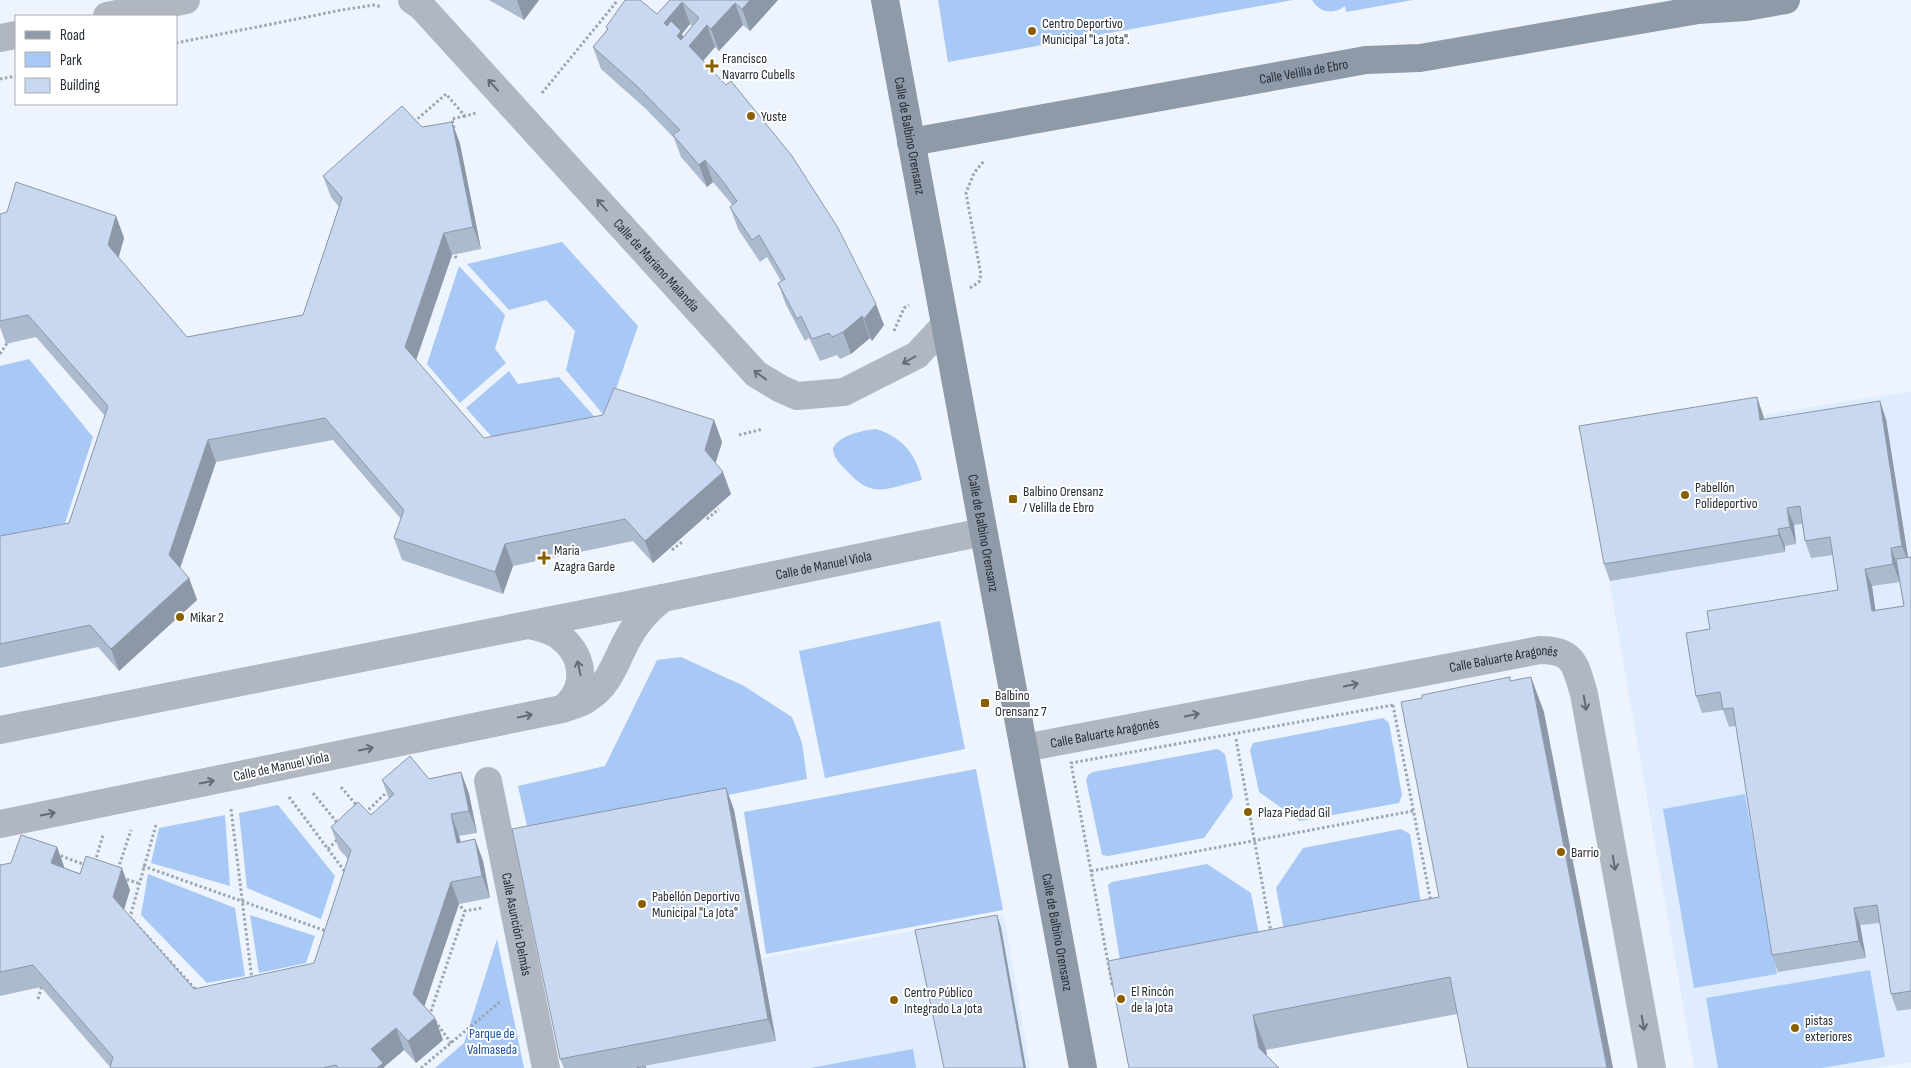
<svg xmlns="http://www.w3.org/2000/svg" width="1911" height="1068" viewBox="0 0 1911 1068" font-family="'Sofia Sans Condensed',sans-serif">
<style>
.built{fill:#dfecfe}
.green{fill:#a8c8f5}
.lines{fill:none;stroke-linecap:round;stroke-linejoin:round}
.path{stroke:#9fa5ae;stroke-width:3;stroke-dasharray:2.5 2.5;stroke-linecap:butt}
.street{stroke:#b0b7c1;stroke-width:28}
.secondary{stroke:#8f9aa9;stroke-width:28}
.wall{fill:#acbace;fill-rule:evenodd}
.shaded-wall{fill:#8c97a8}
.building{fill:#c8d8f0;stroke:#8c97a8;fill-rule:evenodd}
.oneway{stroke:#656b75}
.poi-dot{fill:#8a5f00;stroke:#fff;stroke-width:2}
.labels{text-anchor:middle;stroke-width:4;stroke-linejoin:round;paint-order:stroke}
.poi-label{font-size:14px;fill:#272d36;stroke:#fff;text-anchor:start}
.street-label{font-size:14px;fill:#272d36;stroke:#fff}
.park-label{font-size:14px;fill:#19509b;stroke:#fff}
</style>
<rect width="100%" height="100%" fill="#edf4fd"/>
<g class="built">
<polygon points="1911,391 1911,1062 1873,1068 1694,1068 1585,443"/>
<polygon points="1004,914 1030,1068 634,1068 776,1041 762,958"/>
</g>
<g class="green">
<polygon points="938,0 1293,0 948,62"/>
<path d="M 1312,0 L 1413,0 L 1346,12 L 1345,6 C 1333,15 1320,13 1312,0 Z"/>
<polygon points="562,242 638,326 606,418 566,370 575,331 546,300 509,310 467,264"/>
<polygon points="459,266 505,315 495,349 506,363 460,403 427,364"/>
<polygon points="29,359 93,437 65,523 0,536 0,366"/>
<polygon points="509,371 518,384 559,377 601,424 499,445 466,408"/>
<path d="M 876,429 C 902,437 916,454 922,480 C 887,488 873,500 847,471 C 840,464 833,458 833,448 C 841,434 862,431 876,429 Z"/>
<polygon points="940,621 965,749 825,778 799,651"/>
<polygon points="681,657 744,686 792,717 802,743 807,779 529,835 518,786 605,766 657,660"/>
<polygon points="1383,718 1389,723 1402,795 1399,803 1300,821 1259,792 1250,750 1253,743"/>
<polygon points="1218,749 1225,754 1233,797 1204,838 1108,856 1102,855 1086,780 1088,775 1093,772"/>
<polygon points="976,769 1003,910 766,954 744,812"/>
<polygon points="1745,794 1777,974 1694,988 1663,809"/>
<polygon points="278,805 335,876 321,919 247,888 239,813"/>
<polygon points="225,815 230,886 151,863 159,828"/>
<polygon points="1401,829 1410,834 1421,903 1284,930 1276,888 1303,848"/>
<polygon points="1207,864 1251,893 1259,935 1120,961 1108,885 1112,882"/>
<polygon points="148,874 235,908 245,976 207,983 141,915"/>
<polygon points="250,915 315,936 306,963 259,973"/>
<polygon points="497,939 524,1068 435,1068 464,1043"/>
<polygon points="1870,970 1885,1057 1822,1068 1718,1068 1706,998"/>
<polygon points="913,1049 916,1068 810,1068"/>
</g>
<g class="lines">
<g class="path">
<polyline points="176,43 342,10 374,5 382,7"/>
<polyline points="0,79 16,76"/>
<polyline points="542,93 618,0"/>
<polyline points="414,122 446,94 465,116 476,113"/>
<polyline points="454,128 452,119 465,116"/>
<polyline points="452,252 458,260"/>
<polyline points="970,288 979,282 981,275 966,193 974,173 984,161"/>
<polyline points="894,331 904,308 909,305"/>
<polyline points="0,354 9,340"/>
<polyline points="739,435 763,429"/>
<polyline points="707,519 719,509"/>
<polyline points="672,550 682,542"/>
<polygon points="1393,705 1435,923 1112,984 1071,763"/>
<polyline points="1236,739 1271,932"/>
<polyline points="341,787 358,807"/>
<polyline points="313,793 339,825"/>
<polyline points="289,797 346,873"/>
<polyline points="231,809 252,980"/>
<polyline points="365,813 389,790"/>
<polyline points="156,825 130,917 196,990"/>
<polyline points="328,849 338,839"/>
<polyline points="56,854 88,866"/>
<polyline points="95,862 103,835"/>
<polyline points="143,866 329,932"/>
<polyline points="118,869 131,830"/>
<polyline points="1091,871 1413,811"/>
<polyline points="122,878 138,883"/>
<polyline points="457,903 465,911"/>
<polyline points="38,999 42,985"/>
<polyline points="431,1016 430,1014 465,911 482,908"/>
<polyline points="435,1021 451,1043"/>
<polyline points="421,1068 501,1001"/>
</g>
<g class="street">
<path id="s1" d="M 412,0 L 422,7 L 756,374 L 781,389 L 797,396 L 844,392 L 917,355 L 944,326"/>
<polyline points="107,16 186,0"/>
<polyline points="0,38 16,35"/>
<path id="s2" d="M 663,598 L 983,532"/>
<path d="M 529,625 C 538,627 548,629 556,634 C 584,652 590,688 562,709"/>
<path d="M 0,730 L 663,598 C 647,610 635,624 626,642 C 615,663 609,686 587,699 C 580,704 570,706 562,709 L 0,824"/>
<path id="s3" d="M 1024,748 L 1540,650 C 1574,650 1575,664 1584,694 L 1652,1068"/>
<path id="s4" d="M 488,781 L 546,1068"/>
</g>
<g class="secondary">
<path id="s5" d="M 885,0 L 1083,1068"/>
<path id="s6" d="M 911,142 L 1366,60 L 1420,58 L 1698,10 L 1746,7 L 1786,0"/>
</g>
</g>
<g class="wall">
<polygon points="489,0 539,0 524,20"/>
<path d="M 670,0 L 778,0 L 750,31 L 743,25 L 719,51 L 715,47 L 703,61 L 884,325 L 872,341 L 870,338 L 851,354 L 840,359 L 837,355 L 820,361 L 809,338 L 805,341 L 786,305 L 778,283 L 781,281 L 767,257 L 760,262 L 738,229 L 730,207 L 732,205 L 730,202 L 713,182 L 707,187 L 681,157 L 674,138 L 646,109 L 601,69 L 593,47 L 607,30 L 606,27 L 657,14 ZM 690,24 L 692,26 L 683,37 L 682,34 Z"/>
<polygon points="452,122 460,144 481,249 452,255 416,360 484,438 714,420 722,442 715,463 731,494 653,563 633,541 513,566 503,594 402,560 394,538 401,519 333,440 216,462 180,568 189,578 197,600 119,671 98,647 0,668 0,536 69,523 105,416 36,337 6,344 0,327 0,214 116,216 124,238 118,258 187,337 303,315 339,207 331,197 323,176 422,127"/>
<path d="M 1757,397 L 1763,415 L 1764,419 L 1886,419 L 1908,557 L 1911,557 L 1911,1009 L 1897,1011 L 1891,994 L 1880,923 L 1860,925 L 1866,958 L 1778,972 L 1772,955 L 1736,726 L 1729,727 L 1723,710 L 1702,713 L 1696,696 L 1710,629 L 1838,590 L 1833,555 L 1811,558 L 1805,541 L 1802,524 L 1794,525 L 1796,544 L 1785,546 L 1785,552 L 1610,581 L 1604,564 ZM 1900,582 L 1904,606 L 1875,610 L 1872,586 Z"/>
<polygon points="1511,681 1544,712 1457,1014 1266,1050 1267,1056 1108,961 1439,897"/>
<polygon points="461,772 469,794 477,833 459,836 461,842 475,839 483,861 490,898 459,904 424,1007 435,1018 443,1040 416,1063 404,1050 384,1067 384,1068 110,1068 110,1067 41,987 0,996 0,865 11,863 57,847 64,868 130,890 124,910 194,989 314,963 348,859 339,849 331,827 371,815 389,799 382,780 429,779"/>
<polygon points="726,788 734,810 776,1041 634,1068 564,1068 560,1059"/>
</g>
<g class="shaded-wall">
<polygon points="517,0 539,0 524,20"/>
<polygon points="750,0 778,0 750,31 742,9"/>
<polygon points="682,2 690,24 682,34 689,53 664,23"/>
<polygon points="735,3 743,25 719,51 711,29"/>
<polygon points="707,25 715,47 697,68 689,46"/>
<polygon points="452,122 460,144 481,249 473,227"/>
<polygon points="705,160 713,182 707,187 699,165"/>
<polygon points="116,216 124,238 116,267 108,245"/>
<polygon points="444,233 452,255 413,369 405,347"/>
<polygon points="876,304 884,325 872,341 864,319"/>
<polygon points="862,316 870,338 851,354 843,332"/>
<polygon points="1757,397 1763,415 1767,437 1760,420"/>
<polygon points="1880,401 1886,419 1909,564 1902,546"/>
<polygon points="714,420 722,442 713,472 705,450"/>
<polygon points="208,440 216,462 177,577 169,555"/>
<polygon points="723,472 731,494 653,563 645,541"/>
<polygon points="1787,508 1794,525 1796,544 1790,527"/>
<polygon points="1778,529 1785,546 1785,552 1779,535"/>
<polygon points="505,544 513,566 503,594 495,572"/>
<polygon points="1891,548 1897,565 1900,582 1893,564"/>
<polygon points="1865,569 1872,586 1878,628 1872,611"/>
<polygon points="189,578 197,600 119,671 111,649"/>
<polygon points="1531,677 1544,712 1613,1068 1607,1068"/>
<polygon points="461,772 469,794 477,833 469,811"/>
<polygon points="726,788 734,810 776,1041 768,1019"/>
<polygon points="451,814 459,836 465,865 457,843"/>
<polygon points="475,839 483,861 490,898 482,876"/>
<polygon points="57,847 65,869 51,863"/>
<polygon points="122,868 130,890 121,919 113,897"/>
<polygon points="451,882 459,904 421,1016 413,994"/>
<polygon points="1854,908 1860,925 1866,958 1859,941"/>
<polygon points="997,915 1001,927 1026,1068 1024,1068"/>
<polygon points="1253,1015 1266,1050 1269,1068 1259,1048"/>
<polygon points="435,1018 443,1040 416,1063 408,1041"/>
<polygon points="396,1028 404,1050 384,1067 384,1068 377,1068 371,1049"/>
</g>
<g class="building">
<path d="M 625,0 L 640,0 L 657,14 L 670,0 L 750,0 L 742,9 L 735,3 L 711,29 L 707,25 L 689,46 L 726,85 L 731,81 L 792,156 L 838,228 L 876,304 L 864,319 L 862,316 L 843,332 L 832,337 L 829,333 L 812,339 L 801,316 L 797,319 L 778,283 L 785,279 L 759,235 L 752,240 L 730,207 L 737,201 L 722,180 L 705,160 L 699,165 L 673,135 L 680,130 L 638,87 L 593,47 L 608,29 L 606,27 ZM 682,2 L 699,18 L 681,40 L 677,36 L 681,31 L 671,21 L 667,26 L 664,23 Z"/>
<polygon points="402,106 422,127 452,122 473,227 444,233 405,347 484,438 603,415 614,388 714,420 705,450 723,472 645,541 625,519 505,544 495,572 394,538 404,510 325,418 208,440 169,555 189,578 111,649 90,625 0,644 0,536 69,523 108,406 28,315 0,321 0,214 7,212 16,182 116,216 108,245 187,337 303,315 342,198 323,176"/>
<polygon points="1757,397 1760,420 1880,401 1902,546 1891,548 1893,564 1865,569 1872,611 1904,606 1896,559 1911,557 1911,991 1891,994 1877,905 1854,908 1859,941 1772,955 1733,708 1723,709 1720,692 1696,696 1686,633 1710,629 1707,611 1838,590 1830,537 1805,541 1800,506 1787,508 1790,527 1778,529 1779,535 1604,564 1579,426"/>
<polygon points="1510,677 1510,681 1531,677 1607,1068 1468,1068 1450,977 1253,1015 1259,1048 1279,1068 1129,1068 1108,961 1439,897 1401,702 1422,698 1422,695"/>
<polygon points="410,756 429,779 461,772 469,811 451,814 457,843 475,839 482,876 451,882 413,994 435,1018 408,1041 396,1028 371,1049 383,1063 377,1068 339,1068 336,1065 322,1068 110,1068 113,1057 33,965 0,972 0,865 11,863 21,835 57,847 51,863 80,874 86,856 122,868 113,897 194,989 314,963 351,850 331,827 358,802 371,815 394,794 382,780"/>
<polygon points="726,788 768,1019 560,1059 512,829"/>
<polygon points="997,915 1024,1068 944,1068 915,930"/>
<polygon points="645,1066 646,1068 636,1068"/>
</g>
<defs><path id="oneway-shaft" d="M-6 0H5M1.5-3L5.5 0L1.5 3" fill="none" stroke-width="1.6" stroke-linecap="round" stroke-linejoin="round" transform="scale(1.25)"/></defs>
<g class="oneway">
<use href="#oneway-shaft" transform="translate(493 85) rotate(-132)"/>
<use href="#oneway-shaft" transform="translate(602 205) rotate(-132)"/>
<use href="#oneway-shaft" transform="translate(909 360) rotate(150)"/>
<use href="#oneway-shaft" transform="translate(760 375) rotate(-144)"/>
<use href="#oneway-shaft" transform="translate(579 668) rotate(-102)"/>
<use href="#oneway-shaft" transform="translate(1351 685) rotate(-11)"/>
<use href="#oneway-shaft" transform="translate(1585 703) rotate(80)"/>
<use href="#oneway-shaft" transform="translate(1192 715) rotate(-11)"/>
<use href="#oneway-shaft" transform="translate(525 716) rotate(-11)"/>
<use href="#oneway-shaft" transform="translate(366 749) rotate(-12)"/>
<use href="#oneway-shaft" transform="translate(207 782) rotate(-12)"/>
<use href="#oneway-shaft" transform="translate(48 814) rotate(-12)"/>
<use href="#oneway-shaft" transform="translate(1614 863) rotate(80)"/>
<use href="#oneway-shaft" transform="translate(1643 1023) rotate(80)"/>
</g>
<g class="poi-dot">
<circle cx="1032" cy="31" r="5"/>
<path d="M709.5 58.5h5v5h5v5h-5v5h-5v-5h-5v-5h5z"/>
<circle cx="751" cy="116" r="5"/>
<circle cx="1685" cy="495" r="5"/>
<rect x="1008" y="494" width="10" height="10" rx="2.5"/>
<path d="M541.5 550.5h5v5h5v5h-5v5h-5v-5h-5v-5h5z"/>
<circle cx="180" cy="617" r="5"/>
<rect x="980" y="698" width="10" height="10" rx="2.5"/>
<circle cx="1248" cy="812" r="5"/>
<circle cx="1561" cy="852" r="5"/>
<circle cx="642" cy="904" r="5"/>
<circle cx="1121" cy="999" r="5"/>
<circle cx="894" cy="1000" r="5"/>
<circle cx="1795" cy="1028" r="5"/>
</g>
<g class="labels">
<g class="poi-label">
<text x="1042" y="28">Centro Deportivo<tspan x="1042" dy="16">Municipal "La Jota".</tspan></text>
<text x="722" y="63">Francisco<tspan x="722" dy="16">Navarro Cubells</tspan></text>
<text x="761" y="121">Yuste</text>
<text x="1695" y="492">Pabellón<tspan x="1695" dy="16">Polideportivo</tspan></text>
<text x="1023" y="496">Balbino Orensanz<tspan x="1023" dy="16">/ Velilla de Ebro</tspan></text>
<text x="554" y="555">Maria<tspan x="554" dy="16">Azagra Garde</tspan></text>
<text x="190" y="622">Mikar 2</text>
<text x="995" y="700">Balbino<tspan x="995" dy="16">Orensanz 7</tspan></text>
<text x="1258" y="817">Plaza Piedad Gil</text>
<text x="1571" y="857">Barrio</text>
<text x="652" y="901">Pabellón Deportivo<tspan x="652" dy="16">Municipal "La Jota"</tspan></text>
<text x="1131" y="996">El Rincón<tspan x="1131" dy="16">de la Jota</tspan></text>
<text x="904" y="997">Centro Público<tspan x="904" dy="16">Integrado La Jota</tspan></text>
<text x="1805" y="1025">pistas<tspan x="1805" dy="16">exteriores</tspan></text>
</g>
<g class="street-label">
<text dy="5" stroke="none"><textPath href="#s6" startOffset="399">Calle Velilla de Ebro</textPath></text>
<text dy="5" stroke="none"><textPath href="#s5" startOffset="138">Calle de Balbino Orensanz</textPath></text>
<text dy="5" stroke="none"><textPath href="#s1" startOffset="361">Calle de Mariano Malandía</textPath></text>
<text dy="5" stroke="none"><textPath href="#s5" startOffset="542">Calle de Balbino Orensanz</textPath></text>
<text dy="5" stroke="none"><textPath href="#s2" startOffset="164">Calle de Manuel Viola</textPath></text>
<text dy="5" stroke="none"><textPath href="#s3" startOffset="488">Calle Baluarte Aragonés</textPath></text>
<text dy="5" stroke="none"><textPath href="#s3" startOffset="82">Calle Baluarte Aragonés</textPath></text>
<text transform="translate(281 766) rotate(-12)" y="5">Calle de Manuel Viola</text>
<text dy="5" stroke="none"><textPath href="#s4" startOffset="146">Calle Asunción Delmás</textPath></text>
<text dy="5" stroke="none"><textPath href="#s5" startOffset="948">Calle de Balbino Orensanz</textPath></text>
</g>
<g class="park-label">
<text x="492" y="1038">Parque de<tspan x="492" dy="16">Valmaseda</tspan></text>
</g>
</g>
<rect x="15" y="15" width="162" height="90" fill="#ffffff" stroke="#a9abaf"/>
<rect x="25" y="31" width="25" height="8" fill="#8f9aa9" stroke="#a9abaf"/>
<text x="60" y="40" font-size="15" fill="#272d36">Road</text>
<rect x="25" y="52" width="25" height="15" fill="#a8c8f5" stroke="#a9abaf"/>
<text x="60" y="65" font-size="15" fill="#272d36">Park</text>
<rect x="25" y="78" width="25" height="15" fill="#c8d8f0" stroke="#a9abaf"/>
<text x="60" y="90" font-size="15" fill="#272d36">Building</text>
</svg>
